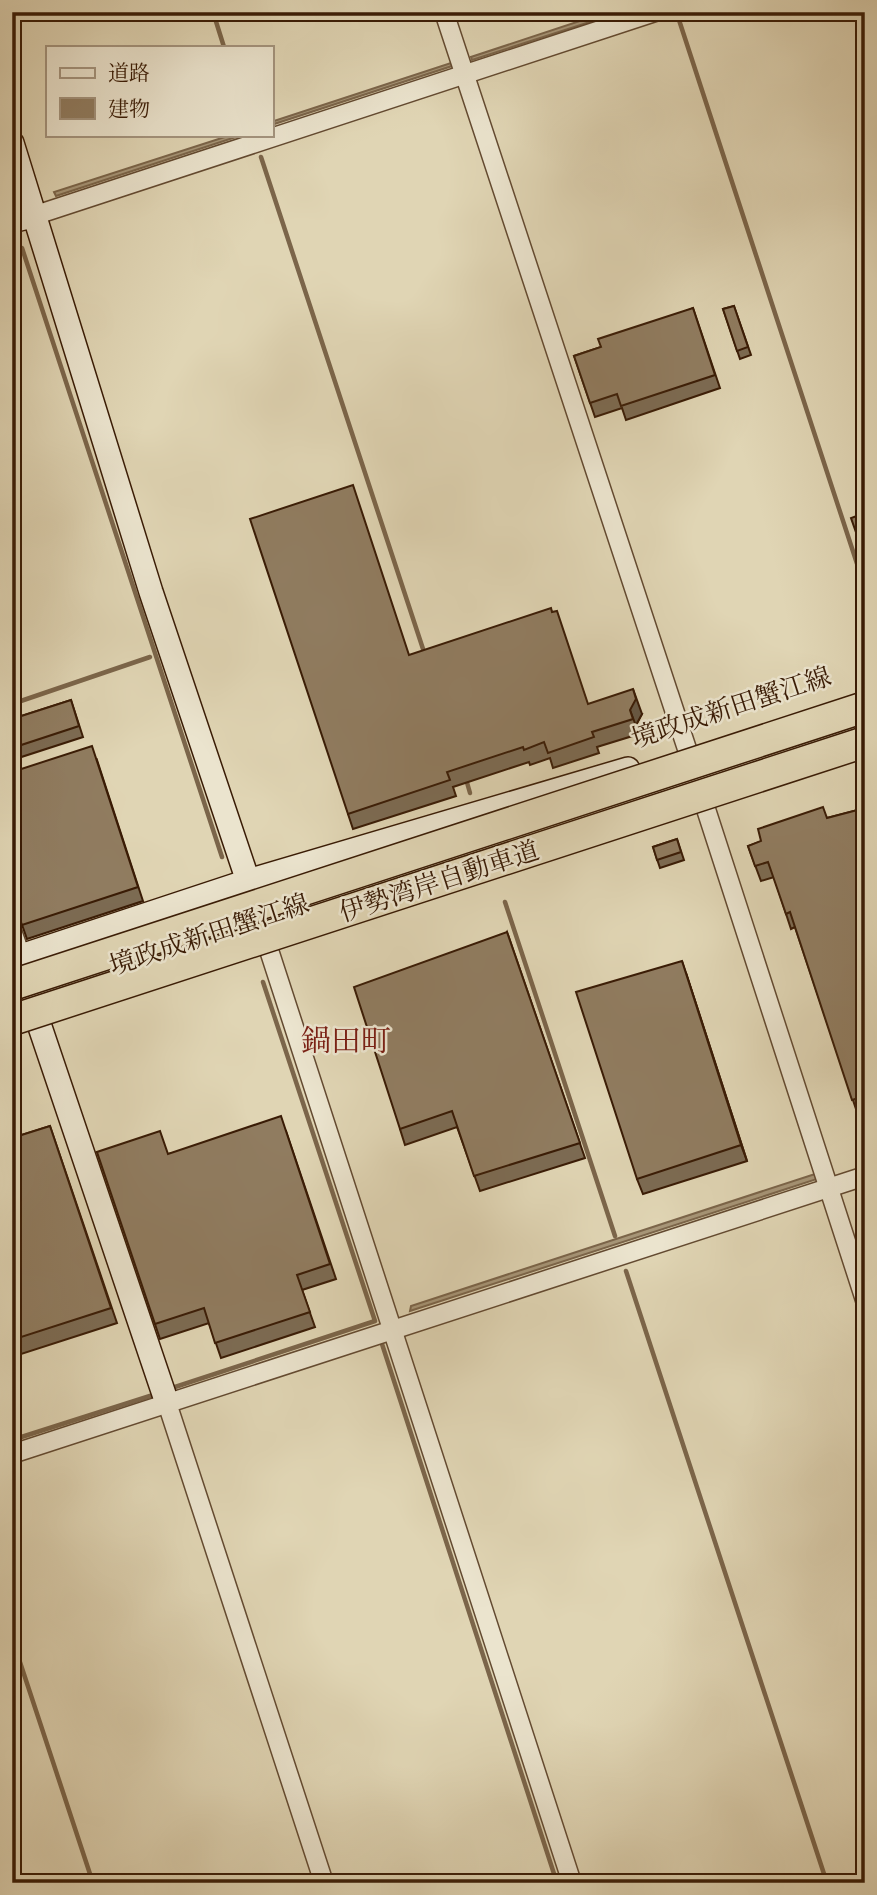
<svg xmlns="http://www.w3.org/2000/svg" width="877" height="1895" viewBox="0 0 877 1895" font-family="Vollkorn,'Noto Serif JP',serif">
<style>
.water{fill:#a79678;stroke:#7b654a;stroke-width:2}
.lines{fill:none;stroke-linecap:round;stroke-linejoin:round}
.stream{stroke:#7b654a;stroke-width:4.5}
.street-casing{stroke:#634a31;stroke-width:21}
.secondary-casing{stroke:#391b05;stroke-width:26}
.street{stroke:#ebe4ce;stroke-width:18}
.secondary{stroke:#ebe4ce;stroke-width:23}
.highway-bridge-casing{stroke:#391b05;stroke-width:33;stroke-linecap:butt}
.highway-bridge{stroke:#e0d5b4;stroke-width:30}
.wall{fill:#7c6b53;stroke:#391b05;stroke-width:2}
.shaded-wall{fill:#655743;stroke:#391b05;stroke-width:2}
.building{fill:#907c60;stroke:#391b05;stroke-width:2}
.labels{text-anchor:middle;stroke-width:5;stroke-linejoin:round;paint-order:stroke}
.street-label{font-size:26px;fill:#391b05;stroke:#ebe4ce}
.quarter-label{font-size:30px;fill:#7a1f14;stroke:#ebe4ce}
</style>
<rect width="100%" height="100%" fill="#e0d5b4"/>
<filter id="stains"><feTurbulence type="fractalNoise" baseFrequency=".00286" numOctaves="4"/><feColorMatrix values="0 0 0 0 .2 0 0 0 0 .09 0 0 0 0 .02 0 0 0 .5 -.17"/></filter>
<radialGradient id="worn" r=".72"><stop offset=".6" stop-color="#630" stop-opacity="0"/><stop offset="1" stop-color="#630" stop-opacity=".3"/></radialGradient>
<g class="water">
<polygon points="607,12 621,12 472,60 471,57"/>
<polygon points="451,63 452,66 271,125 271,122"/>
<polygon points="231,135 242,135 56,196 54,192"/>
<polygon points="815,1174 817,1179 410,1311 411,1306"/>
</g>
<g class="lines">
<g class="stream">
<polyline points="213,12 224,47"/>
<polyline points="679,20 865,588"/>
<polyline points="261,157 425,655"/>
<polyline points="12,251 22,248 222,857"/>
<polyline points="12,704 150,657"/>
<polyline points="466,779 470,793"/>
<polyline points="505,902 615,1236"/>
<polyline points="626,1271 827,1883"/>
<polyline points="382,1344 557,1883"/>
<polyline points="172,1388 375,1321 263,982"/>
<polyline points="12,1440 153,1395"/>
<polyline points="12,1638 93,1883"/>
</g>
<defs>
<g id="street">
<polyline points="444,12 688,752"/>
<polyline points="36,215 655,12"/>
<polyline points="703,800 865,1300"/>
<polyline points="12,931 21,956"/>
<polyline points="267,944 572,1883"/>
<polyline points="167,1403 324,1883"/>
<polyline points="12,1454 865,1176"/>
</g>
<g id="secondary">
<polyline points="12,143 151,592 248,881 267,944"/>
<polyline points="12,221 36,215"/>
<polyline points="12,959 248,881 628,769"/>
<polyline points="38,1021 167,1403"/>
</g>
</defs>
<use href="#street" class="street-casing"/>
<use href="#secondary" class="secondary-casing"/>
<use href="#street" class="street"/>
<use href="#secondary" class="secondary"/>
<defs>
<g id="highway-bridge">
<polyline points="12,985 865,707"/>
<polyline points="12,1020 865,742"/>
</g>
</defs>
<use href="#highway-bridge" class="highway-bridge-casing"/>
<use href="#highway-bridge" class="highway-bridge"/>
</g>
<g class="wall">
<polygon points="734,306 751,355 740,359 723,309"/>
<polygon points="693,308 720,388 626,420 622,408 595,417 574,356 601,347"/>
<polygon points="409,655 588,704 642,714 636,725 639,734 597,747 599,753 553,768 550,758 530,765 529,762 453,787 456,796 353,829 348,814"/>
<polygon points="71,700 83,737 12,760 12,719"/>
<polygon points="97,760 143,901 27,939 12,896"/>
<polygon points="865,808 865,1113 858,1115 795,927 791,929 774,877 761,881 748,846 827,818"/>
<polygon points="677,839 684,860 660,868 653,847"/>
<polygon points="507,932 585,1158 480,1191 457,1127 405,1145 400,1129"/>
<polygon points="687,976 747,1161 643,1194 637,1179"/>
<polygon points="50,1126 117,1323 12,1357 12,1138"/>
<polygon points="286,1131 336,1279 302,1290 315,1327 221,1358 209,1323 160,1339 97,1152 168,1154"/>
</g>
<g class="shaded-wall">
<polygon points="633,689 642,714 636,725 639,734 630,710"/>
<polygon points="682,961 687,976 747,1161 741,1145"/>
</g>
<g class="building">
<polygon points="734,306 748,347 737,351 723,309"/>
<polygon points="693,308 715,375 621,406 617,394 590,403 574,356 601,347 598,339"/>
<polygon points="353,485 409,655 551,608 552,612 557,611 588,704 633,689 636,699 630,710 633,719 592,732 594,737 548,753 544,742 524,750 523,747 447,772 450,780 348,814 250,519"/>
<polygon points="865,513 865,558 851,518"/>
<polygon points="71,700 79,726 12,748 12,719"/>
<polygon points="92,746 138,887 22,925 12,896 12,772"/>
<polygon points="823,807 827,818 865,808 865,1096 852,1100 790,912 786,914 768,862 755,866 748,846 761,841 758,829"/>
<polygon points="677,839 681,852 657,860 653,847"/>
<polygon points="507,932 580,1143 474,1176 452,1111 400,1129 354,987"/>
<polygon points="682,961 741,1145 637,1179 576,992"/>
<polygon points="281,1116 330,1264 297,1275 310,1312 215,1343 204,1308 155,1324 97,1152 160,1131 168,1154"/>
<polygon points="50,1126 111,1308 12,1340 12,1138"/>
</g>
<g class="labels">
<g class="street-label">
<text transform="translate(731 707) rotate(-18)" y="9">境政成新田蟹江線</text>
<text transform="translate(439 881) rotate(-18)" y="9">伊勢湾岸自動車道</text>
<text transform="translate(209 934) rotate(-18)" y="9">境政成新田蟹江線</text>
</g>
<g class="quarter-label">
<text x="346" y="1051">鍋田町</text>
</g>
</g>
<rect width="877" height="1895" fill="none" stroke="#e0d5b4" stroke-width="42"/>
<rect x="14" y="14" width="849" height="1867" fill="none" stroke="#391b05" stroke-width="3.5"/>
<rect x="21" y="21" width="835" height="1853" fill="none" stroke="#391b05" stroke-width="2"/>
<rect x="46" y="46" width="228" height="91" fill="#ebe4ce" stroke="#a4947e" stroke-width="2"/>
<rect x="60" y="68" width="35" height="10" fill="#ebe4ce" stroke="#a4947e" stroke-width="2"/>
<text x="108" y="80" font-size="21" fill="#391b05">道路</text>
<rect x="60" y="98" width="35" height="21" fill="#907c60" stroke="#a4947e" stroke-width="2"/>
<text x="108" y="116" font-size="21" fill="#391b05">建物</text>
<rect width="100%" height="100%" filter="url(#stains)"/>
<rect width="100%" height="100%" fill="url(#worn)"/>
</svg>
